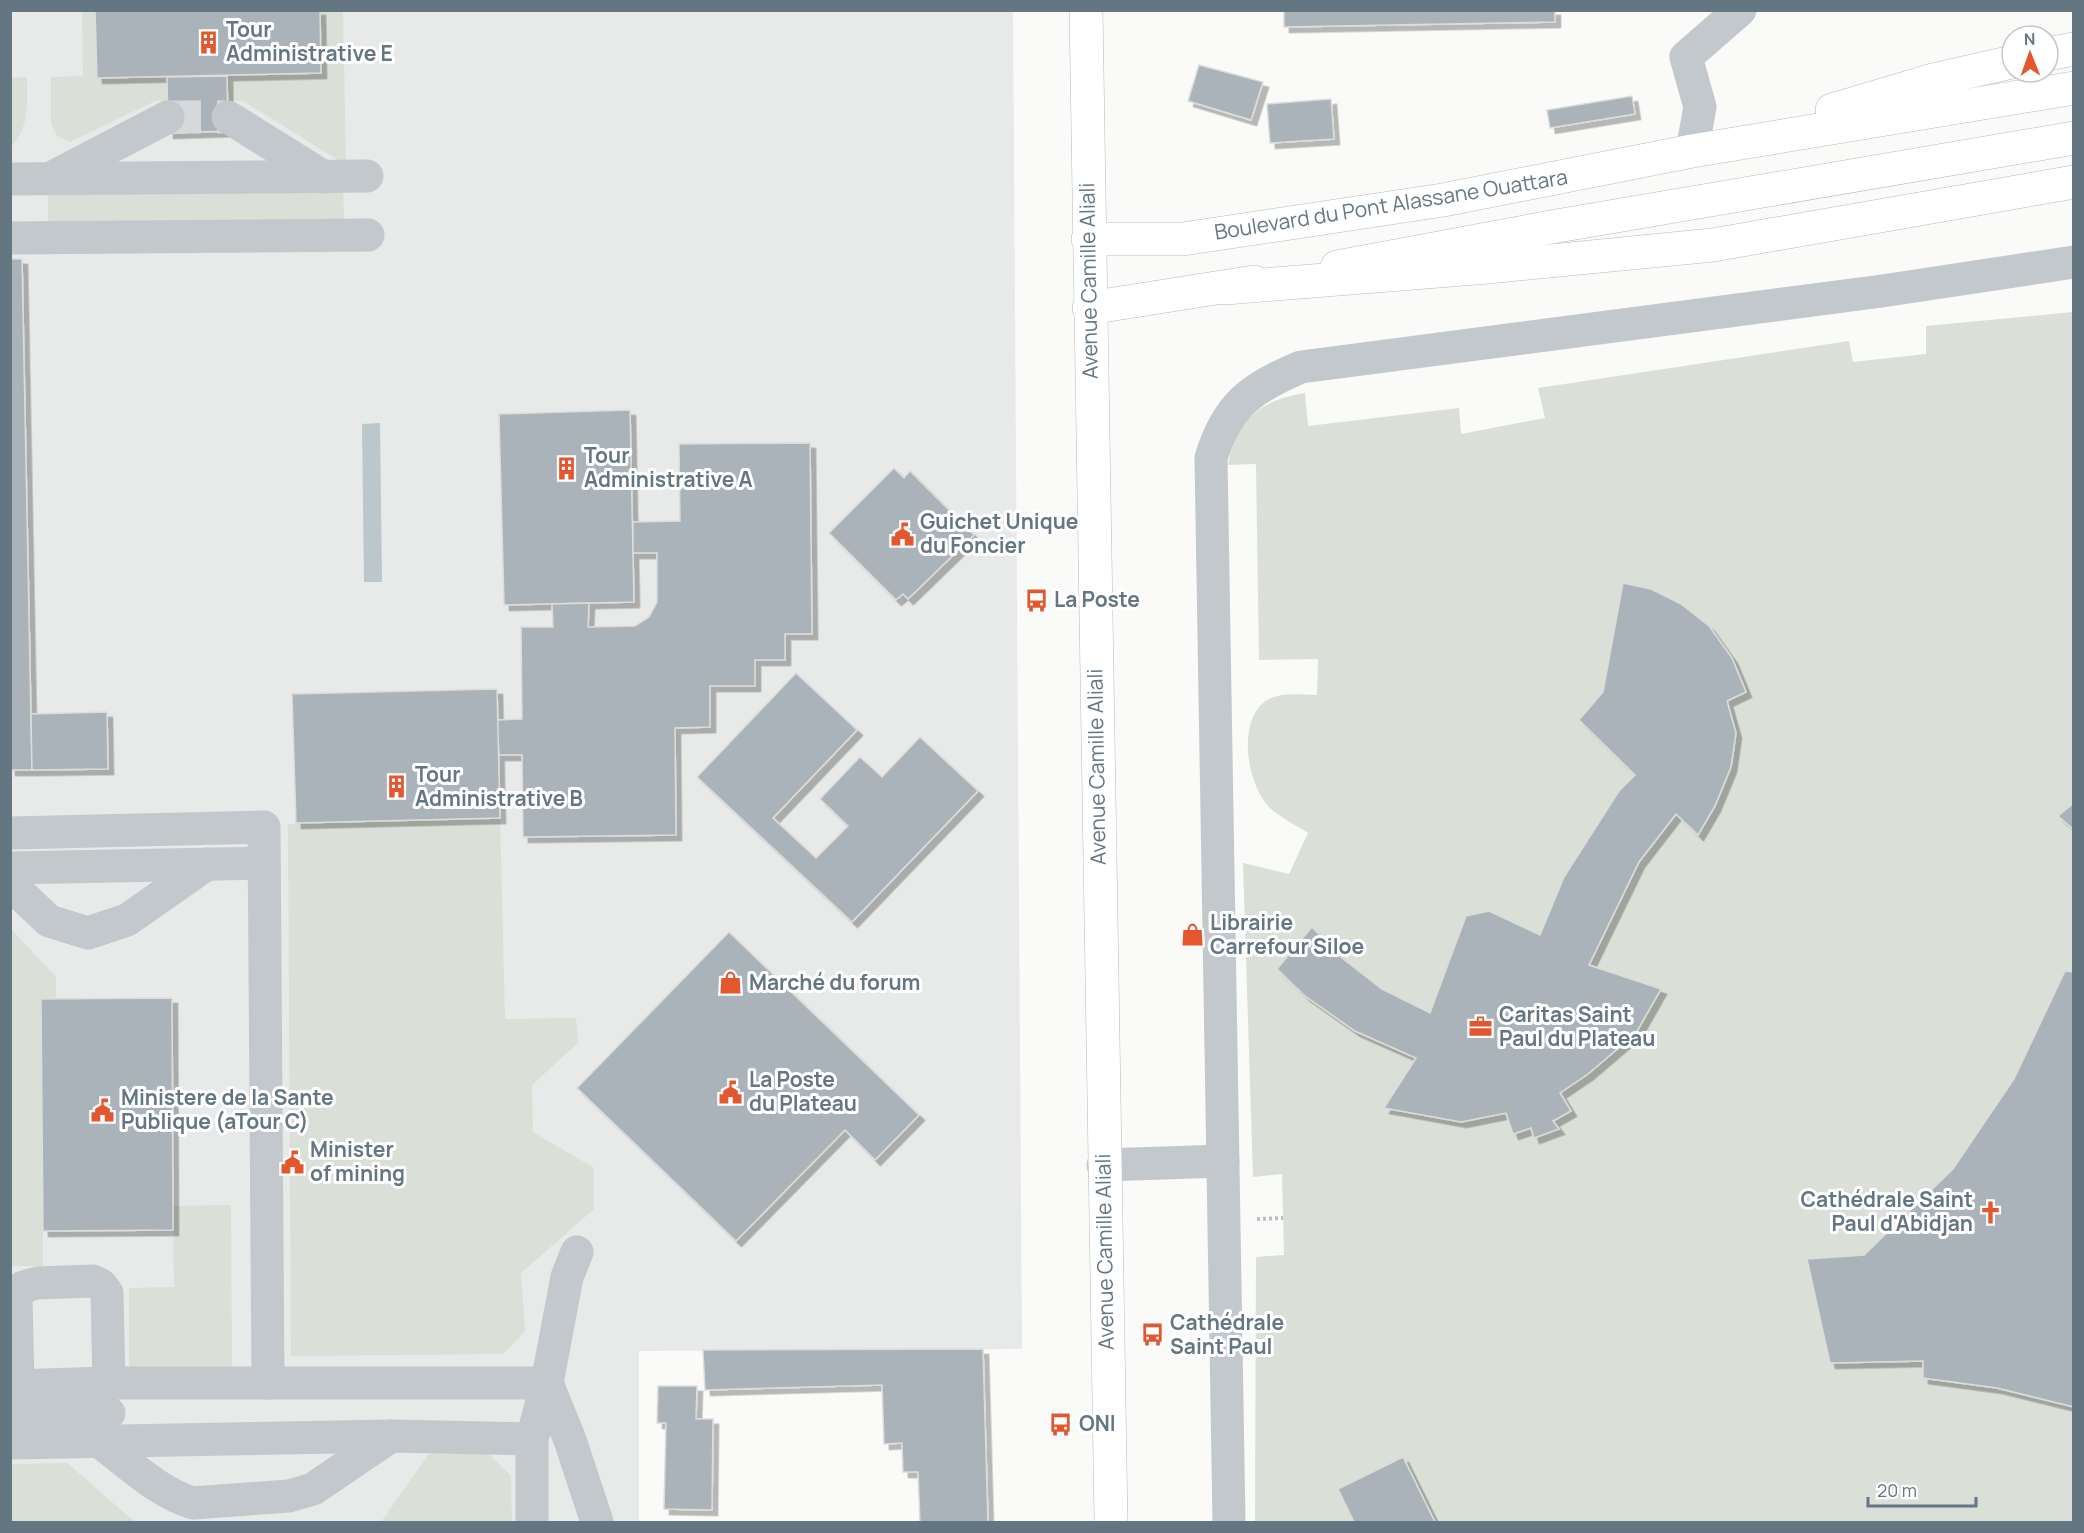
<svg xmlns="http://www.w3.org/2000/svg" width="2084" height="1533" viewBox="0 0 2084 1533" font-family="Manrope,sans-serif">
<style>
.built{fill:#e8e9e9}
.green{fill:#dadfd7}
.water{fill:#bbc7cb}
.building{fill:#aab3b9;stroke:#dcdcda;stroke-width:1.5;filter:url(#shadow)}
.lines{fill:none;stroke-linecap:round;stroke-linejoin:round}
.minor-tunnel{stroke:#d5d9db;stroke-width:33;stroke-dasharray:33 16;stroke-linecap:butt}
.major-casing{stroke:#b5babe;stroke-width:34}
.highway-casing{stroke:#b4b9bd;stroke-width:34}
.path{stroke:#bbbfc2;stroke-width:4;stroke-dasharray:3 3;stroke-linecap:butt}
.minor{stroke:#c3c8cc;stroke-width:33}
.major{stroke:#fff;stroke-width:33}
.highway{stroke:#fff;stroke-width:33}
.labels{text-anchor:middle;stroke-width:6;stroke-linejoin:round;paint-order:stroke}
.poi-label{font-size:21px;font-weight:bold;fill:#657683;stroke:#fff;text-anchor:start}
.street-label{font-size:21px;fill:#657683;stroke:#fff}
</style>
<defs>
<filter id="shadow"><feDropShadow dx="5.5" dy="5.5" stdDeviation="0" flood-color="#0004"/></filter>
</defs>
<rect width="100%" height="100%" fill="#fafaf8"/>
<polygon class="built" points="10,11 1013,11 1022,1349 639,1351 639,1522 11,1522"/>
<g class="green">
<polygon points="82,11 343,11 346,165 243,101 155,101 70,142 57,136 51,123 51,77 83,76"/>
<path d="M 27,77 C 27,103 30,127 11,147 L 11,78 Z"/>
<polygon points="343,185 344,219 48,225 48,190"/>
<path d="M 2073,312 L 2073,1522 L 1255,1522 L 1256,1257 L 1284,1255 L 1282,1174 L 1253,1177 L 1243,863 L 1289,874 L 1308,833 C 1296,825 1279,817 1269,807 C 1248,785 1237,726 1263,703 C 1278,691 1299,695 1317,695 L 1318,659 L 1259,660 L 1256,464 L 1228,465 C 1236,420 1260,400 1305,393 L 1308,426 L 1459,408 L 1461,434 L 1545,418 L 1538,388 L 1849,341 L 1853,362 L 1926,354 L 1926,326 Z"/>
<polygon points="500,818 505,1019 576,1018 578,1043 532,1085 533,1132 594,1168 594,1209 521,1273 525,1331 503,1354 291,1356 288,825 296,823"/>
<polygon points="10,928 56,977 56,999 41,1000 43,1266 11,1266"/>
<polygon points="231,1205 232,1370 129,1371 129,1288 174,1287 173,1206"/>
<polygon points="488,1453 511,1476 512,1522 381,1522 429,1454"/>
<polygon points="67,1463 135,1522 11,1522 11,1464"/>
</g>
<polygon class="water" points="380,423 382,582 364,582 362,424"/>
<g class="building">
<polygon points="95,10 320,10 321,73 97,78"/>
<polygon points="1284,10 1555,10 1555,22 1284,27"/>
<polygon points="1199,65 1263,82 1251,120 1188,101"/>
<polygon points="227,76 228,131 168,133 167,77"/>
<polygon points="1632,96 1635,114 1550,128 1547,110"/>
<polygon points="1331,99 1334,139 1270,143 1267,104"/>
<polygon points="10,259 22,259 32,770 10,770"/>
<polygon points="630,410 634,602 504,605 499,414"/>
<polygon points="810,443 812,634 785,634 785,660 755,660 755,686 710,686 710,727 675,728 676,835 523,837 522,755 499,755 497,720 522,719 521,627 553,627 552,604 589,603 588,627 635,626 649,617 657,602 657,553 633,553 633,522 680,521 679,444"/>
<polygon points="894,468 904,478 910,471 974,535 908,599 903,594 896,600 829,533"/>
<polygon points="1623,583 1651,589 1681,604 1709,626 1732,658 1746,692 1727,701 1736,733 1731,767 1715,806 1698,835 1676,814 1666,827 1639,862 1589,965 1661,989 1636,1033 1588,1074 1560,1093 1571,1111 1553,1121 1559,1129 1534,1138 1531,1128 1513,1134 1506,1113 1461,1122 1384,1108 1416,1058 1355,1031 1305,996 1277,969 1312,927 1342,958 1382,989 1430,1013 1466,916 1489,911 1540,935 1564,877 1619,791 1635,775 1579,720 1603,692"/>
<polygon points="796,673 857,730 773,818 816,858 848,826 820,799 860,757 882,777 920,737 978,791 852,922 697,777"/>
<polygon points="497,689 500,818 296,823 292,694"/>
<polygon points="107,712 108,769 32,770 31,714"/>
<polygon points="2074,803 2074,830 2058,816"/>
<polygon points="729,932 919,1115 875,1160 845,1130 736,1241 577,1088"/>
<polygon points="2065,971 2074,972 2074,1407 1997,1388 1923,1378 1923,1361 1830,1363 1807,1259 1864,1255 1953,1169 2014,1079"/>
<polygon points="172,998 173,1230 43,1231 41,999"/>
<polygon points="983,1349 988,1522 920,1522 918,1472 903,1472 902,1443 884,1444 882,1385 705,1390 703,1350"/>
<polygon points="658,1386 697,1386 696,1419 713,1419 712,1510 664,1509 666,1423 657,1423"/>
<polygon points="1403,1457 1435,1522 1354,1522 1338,1489"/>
</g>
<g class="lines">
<polyline class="minor-tunnel" points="168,117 228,117"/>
<defs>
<g id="major">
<polyline points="1086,10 1111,1522"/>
<polyline points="2048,54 2074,49"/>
<polyline points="1832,110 1933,80 2012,62"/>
<polyline points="1088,239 1183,239 1443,200 1692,151 2074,88"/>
<polyline points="1337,267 1557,226 2074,138"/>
<polyline points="1089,308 1254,282"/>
</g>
<polyline id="highway" points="1225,288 1488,267 1713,245 2074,182"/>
</defs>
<use href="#major" class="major-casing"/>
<use href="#highway" class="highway-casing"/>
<polyline class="path" points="1257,1219 1283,1218"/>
<g class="minor">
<polyline points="228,117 324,177"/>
<polyline points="1692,151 1700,107 1686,57 1740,10"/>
<polyline points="55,176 168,117"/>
<polyline points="10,179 367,176"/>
<polyline points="10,238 368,235"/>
<polyline points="10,833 264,827 268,1383"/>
<polyline points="10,868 264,863"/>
<polyline points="10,884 49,921 88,933 127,920 207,864"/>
<polyline points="1103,1165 1223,1161"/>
<polyline points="547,1383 570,1440 597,1522"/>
<polyline points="10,1386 109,1383 547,1383"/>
<polyline points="18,1386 16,1298 23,1287 37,1283 93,1281 101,1285 107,1293 109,1383"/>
<polyline points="10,1423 25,1414 109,1413"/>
<path d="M 100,1442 C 128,1463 159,1493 193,1503 L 289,1496 L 313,1489 L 391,1436"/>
<polyline points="10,1443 391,1436 532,1439"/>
<polyline points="532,1522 532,1439 547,1383 567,1277 577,1252"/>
<path d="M 1229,1522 L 1211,458 C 1227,405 1251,388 1301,367 L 1882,291 L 2074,262"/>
</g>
<use href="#major" class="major"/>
<use href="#highway" class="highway"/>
</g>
<defs>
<symbol id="building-bare" viewBox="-9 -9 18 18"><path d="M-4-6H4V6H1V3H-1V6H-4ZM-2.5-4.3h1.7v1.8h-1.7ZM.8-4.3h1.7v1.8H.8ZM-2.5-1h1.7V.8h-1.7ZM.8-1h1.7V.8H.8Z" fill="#e4572e" stroke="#fff" stroke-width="2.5" paint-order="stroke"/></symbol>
<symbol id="civic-bare" viewBox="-9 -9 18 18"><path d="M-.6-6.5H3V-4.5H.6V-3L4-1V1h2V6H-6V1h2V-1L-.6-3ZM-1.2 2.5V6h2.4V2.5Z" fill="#e4572e" stroke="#fff" stroke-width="2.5" paint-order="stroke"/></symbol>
<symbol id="bus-bare" viewBox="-9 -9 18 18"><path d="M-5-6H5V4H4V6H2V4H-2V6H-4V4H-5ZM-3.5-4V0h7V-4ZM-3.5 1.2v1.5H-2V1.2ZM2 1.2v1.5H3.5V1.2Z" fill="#e4572e" stroke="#fff" stroke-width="2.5" paint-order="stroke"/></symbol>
<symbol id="shop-bare" viewBox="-9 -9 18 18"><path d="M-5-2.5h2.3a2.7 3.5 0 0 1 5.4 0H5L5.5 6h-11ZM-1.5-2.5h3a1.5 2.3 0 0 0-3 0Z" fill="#e4572e" stroke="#fff" stroke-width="2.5" paint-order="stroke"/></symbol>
<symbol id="office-bare" viewBox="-9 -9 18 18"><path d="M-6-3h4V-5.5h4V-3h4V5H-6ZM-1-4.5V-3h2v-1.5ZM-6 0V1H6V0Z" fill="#e4572e" stroke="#fff" stroke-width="2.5" paint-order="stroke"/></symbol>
<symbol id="church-bare" viewBox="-9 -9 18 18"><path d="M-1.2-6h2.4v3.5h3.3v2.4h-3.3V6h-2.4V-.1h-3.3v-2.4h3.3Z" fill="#e4572e" stroke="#fff" stroke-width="2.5" paint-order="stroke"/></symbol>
</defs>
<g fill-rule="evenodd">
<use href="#building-bare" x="192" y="26" width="33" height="33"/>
<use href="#building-bare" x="550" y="452" width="33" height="33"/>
<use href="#civic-bare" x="886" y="518" width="33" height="33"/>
<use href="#bus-bare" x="1020" y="584" width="33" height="33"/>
<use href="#building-bare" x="380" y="770" width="33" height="33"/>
<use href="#shop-bare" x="1176" y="918" width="33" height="33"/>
<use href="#shop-bare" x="714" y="966" width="33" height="33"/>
<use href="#office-bare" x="1464" y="1010" width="33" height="33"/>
<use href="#civic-bare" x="714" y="1076" width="33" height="33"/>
<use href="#civic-bare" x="86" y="1094" width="33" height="33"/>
<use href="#civic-bare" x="276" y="1146" width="33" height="33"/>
<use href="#church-bare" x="1974" y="1196" width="33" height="33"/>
<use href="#bus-bare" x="1136" y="1318" width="33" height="33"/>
<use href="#bus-bare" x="1044" y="1408" width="33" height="33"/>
</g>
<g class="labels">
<g class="poi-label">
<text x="226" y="37">Tour<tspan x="226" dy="24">Administrative E</tspan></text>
<text x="584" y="463">Tour<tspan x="584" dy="24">Administrative A</tspan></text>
<text x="920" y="529">Guichet Unique<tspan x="920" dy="24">du Foncier</tspan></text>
<text x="1054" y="607">La Poste</text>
<text x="415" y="782">Tour<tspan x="415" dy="24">Administrative B</tspan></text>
<text x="1210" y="930">Librairie<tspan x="1210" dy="24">Carrefour Siloe</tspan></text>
<text x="749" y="990">Marché du forum</text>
<text x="1499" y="1022">Caritas Saint<tspan x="1499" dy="24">Paul du Plateau</tspan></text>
<text x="749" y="1087">La Poste<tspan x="749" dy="24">du Plateau</tspan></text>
<text x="121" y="1105">Ministere de la Sante<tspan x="121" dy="24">Publique (aTour C)</tspan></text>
<text x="310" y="1157">Minister<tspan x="310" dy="24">of mining</tspan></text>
<text x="1973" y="1207" text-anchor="end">Cathédrale Saint<tspan x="1973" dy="24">Paul d'Abidjan</tspan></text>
<text x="1170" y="1330">Cathédrale<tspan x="1170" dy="24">Saint Paul</tspan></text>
<text x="1079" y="1431">ONI</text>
</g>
<g class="street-label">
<text transform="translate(1391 205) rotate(-9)" y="7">Boulevard du Pont Alassane Ouattara</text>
<text transform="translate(1089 281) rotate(-91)" y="7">Avenue Camille Aliali</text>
<text transform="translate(1097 767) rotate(-91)" y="7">Avenue Camille Aliali</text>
<text transform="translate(1105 1252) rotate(-91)" y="7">Avenue Camille Aliali</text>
</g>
</g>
<rect width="2084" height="1533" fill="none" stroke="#657683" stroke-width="24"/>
<g transform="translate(2030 54) rotate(359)"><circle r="28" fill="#ffffff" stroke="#c1c8cd" stroke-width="1.5"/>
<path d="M0-4.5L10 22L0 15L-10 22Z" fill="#e4572e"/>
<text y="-9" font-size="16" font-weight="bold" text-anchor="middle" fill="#657683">N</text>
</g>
<path d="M1868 1497v9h108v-9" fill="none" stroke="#657683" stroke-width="3"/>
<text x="1877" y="1497" font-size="18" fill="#657683" stroke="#ffffff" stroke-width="4.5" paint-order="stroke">20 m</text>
</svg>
